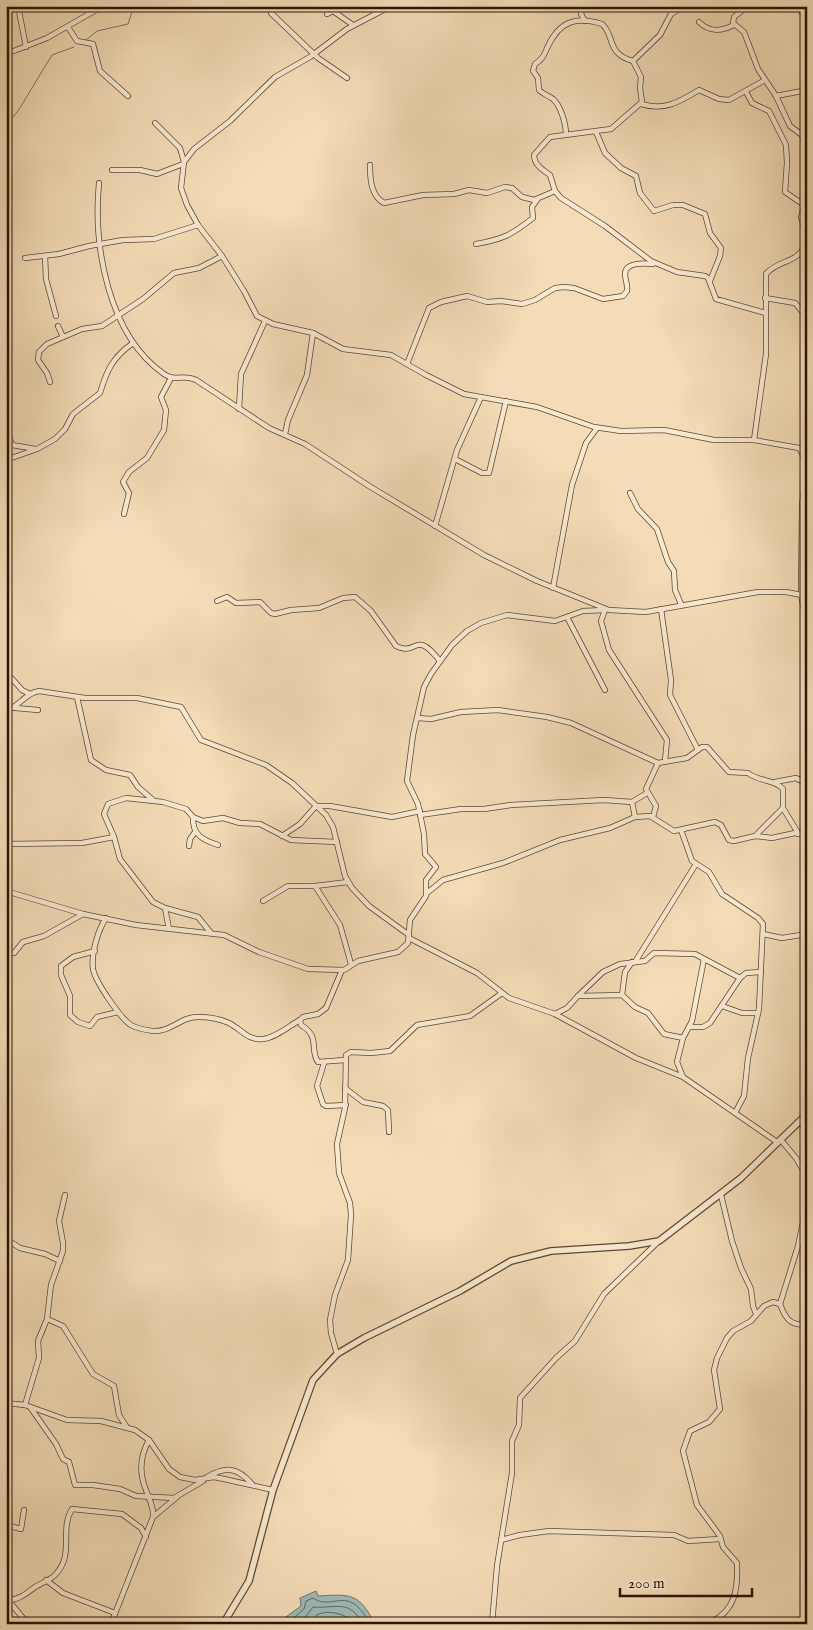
<svg xmlns="http://www.w3.org/2000/svg" width="813" height="1630" viewBox="0 0 813 1630" font-family="'IM FELL English',serif">
<style>
.water{fill:#9eb9b7;stroke:#707771}
.lines{fill:none;stroke-linecap:round;stroke-linejoin:round}
.shore{stroke:#65675f;stroke-width:1}
.stream{stroke:#707771;stroke-width:1}
.minor-casing{stroke:#5e4733;stroke-width:6}
.tertiary-casing{stroke:#5e4733;stroke-width:8}
.minor{stroke:#f7e8d0;stroke-width:4.5}
.tertiary{stroke:#f7e8d0;stroke-width:5.5}
</style>
<rect width="100%" height="100%" fill="#f3dcb7"/>
<filter id="stains"><feTurbulence type="fractalNoise" baseFrequency=".004" numOctaves="4"/><feColorMatrix values="0 0 0 0 .2 0 0 0 0 .09 0 0 0 0 .02 0 0 0 .5 -.17"/></filter>
<radialGradient id="worn" r=".72"><stop offset=".6" stop-color="#630" stop-opacity="0"/><stop offset="1" stop-color="#630" stop-opacity=".3"/></radialGradient>
<path class="water" d="M 316,1591 L 318,1596 C 351,1594 359,1593 375,1624 L 289,1624 L 283,1619 L 301,1606 L 300,1598 Z"/>
<g class="lines">
<g class="shore">
<path d="M 294,1624 L 294,1618 L 304,1609 L 306,1601 L 313,1598 C 334,1612 348,1582 370,1624"/>
<path d="M 300,1624 L 313,1607 C 336,1609 349,1598 363,1624"/>
<path d="M 309,1624 C 311,1622 314,1617 317,1615 C 327,1609 349,1614 354,1624"/>
</g>
<g class="stream">
<polyline points="86,40 97,31 128,24 134,6"/>
<polyline points="6,125 18,111 52,55 74,47"/>
</g>
<defs>
<g id="minor">
<polyline points="18,6 26,47"/>
<polyline points="391,6 347,29 310,57 275,77 230,121 194,149 184,162 181,188 187,205 198,225 222,256 244,291 257,316 273,324 313,333 343,349 391,355 426,375 464,394 537,407 594,427 621,431 664,430 714,440 754,440 799,448 803,455 806,470 802,505 801,595 807,624"/>
<polyline points="583,6 581,14 585,21"/>
<path d="M 685,6 L 671,14 L 660,35 L 633,61 L 641,77 L 640,88 L 642,102 L 611,129 L 550,137 L 534,155 C 534,165 543,170 550,175 L 555,191 L 561,198 L 605,226 L 651,261 L 677,272 L 705,276 L 708,278 L 716,299 L 765,313"/>
<polyline points="748,6 734,17 733,23 744,32 758,69 776,96 790,126 802,135 807,151"/>
<polyline points="793,6 800,10 807,19"/>
<polyline points="271,13 318,58 347,78"/>
<polyline points="327,14 333,11 353,25"/>
<path d="M 699,22 C 710,33 722,31 734,25"/>
<polyline points="68,27 77,41 93,44 100,71 128,96"/>
<polyline points="6,54 47,38 103,6"/>
<polyline points="746,92 752,103 769,111 786,145 787,163 785,192 804,205"/>
<polyline points="776,96 807,90"/>
<path d="M 641,104 C 665,111 679,102 699,90 L 719,99 L 729,100 L 765,80"/>
<polyline points="155,123 180,148 184,162"/>
<polyline points="596,132 605,153 621,168 636,176 640,193 654,211 673,205 683,205 705,214 710,233 721,248 720,256 710,281"/>
<path d="M 566,135 C 566,124 561,106 553,99 C 549,96 543,94 539,90 L 538,78 L 533,71 L 535,64 C 543,59 544,55 548,46 C 560,21 576,16 602,24 C 615,35 606,54 633,61"/>
<path d="M 370,165 C 370,179 371,196 384,203 L 423,195 L 454,194 L 469,190 L 487,193 L 505,187 L 512,188 L 522,197 L 534,200 L 555,191"/>
<polyline points="112,170 140,170 157,174 183,164"/>
<path d="M 99,183 C 93,246 108,335 164,374 C 175,382 183,374 196,380 L 269,428 L 305,444 L 369,486 L 484,555 L 537,581 L 609,610 L 646,612 L 758,592 L 786,592 L 807,596"/>
<polyline points="807,199 801,217 807,236"/>
<path d="M 476,244 C 504,239 511,235 533,218 L 532,207 L 537,200"/>
<polyline points="45,256 46,279 56,316"/>
<polyline points="25,258 59,254 89,246 123,240 154,239 198,225"/>
<polyline points="765,298 795,303 807,317"/>
<polyline points="58,326 63,337"/>
<path d="M 407,364 L 429,308 L 441,302 L 467,296 L 487,302 L 501,301 L 522,304 L 535,300 L 555,288 L 564,287 L 574,288 L 603,299 L 623,296 L 627,291 C 628,284 625,280 625,274 C 625,262 645,263 653,264"/>
<polyline points="50,382 47,373 38,360 39,352 47,344 82,329 102,326 143,299 174,273 199,268 222,256"/>
<polyline points="239,409 241,374 265,321"/>
<polyline points="6,427 12,445 36,449"/>
<polyline points="285,434 288,420 307,375 313,333"/>
<path d="M 754,440 L 766,354 L 766,274 C 779,258 801,265 807,239"/>
<polyline points="455,459 482,473 489,473 506,401"/>
<path d="M 6,460 L 37,449 L 55,439 L 65,429 L 73,414 L 100,393 C 107,370 112,358 133,343"/>
<polyline points="630,493 638,509 657,529 668,562 674,571 675,590 681,604"/>
<polyline points="124,514 129,493 123,482 129,472 147,458 164,430 166,410 161,397 171,378"/>
<polyline points="435,526 457,450 481,397"/>
<polyline points="553,588 572,485 586,443 597,428"/>
<path d="M 217,601 L 227,597 L 236,603 L 260,602 L 271,613 L 275,614 L 291,610 L 319,608 L 343,598 L 355,597 L 371,611 L 396,646 C 418,657 414,628 440,661"/>
<polyline points="661,609 671,680 670,695 698,750"/>
<polyline points="605,610 601,621 609,650 667,740 665,761"/>
<polyline points="567,617 605,690"/>
<polyline points="6,672 22,690 30,694"/>
<polyline points="77,697 91,760 106,770 130,775 138,787 153,800"/>
<polyline points="15,708 38,710"/>
<path d="M 6,711 C 19,707 25,693 39,691 L 85,698 L 137,698 L 181,707 L 201,740 L 266,765 L 292,783 L 326,815 L 333,827 L 345,876 L 352,888 L 369,906 L 409,935"/>
<path d="M 418,718 L 431,719 L 461,712 L 498,710 L 547,717 L 571,723 L 658,763 L 687,758 L 702,747 L 707,747 L 729,772 L 748,773 C 759,782 775,779 783,789 L 783,808 L 755,836"/>
<polyline points="775,782 796,778 807,784"/>
<polyline points="632,802 635,817"/>
<polyline points="783,808 798,833"/>
<polyline points="420,815 461,809 484,809 511,805 604,800 632,802 647,793"/>
<path d="M 193,817 C 192,835 203,840 218,845"/>
<polyline points="653,817 656,806 646,789 658,763"/>
<polyline points="681,830 692,861 709,872 722,894 758,918 763,924 759,1009 748,1058 744,1096 735,1113"/>
<polyline points="282,836 300,824 316,806 330,806 392,817 420,811"/>
<polyline points="6,844 82,843 114,837"/>
<polyline points="189,846 190,839 195,832"/>
<polyline points="315,886 340,925 351,964"/>
<polyline points="6,891 83,914 136,925 224,935 259,952 308,969 344,970 358,961 398,952 408,943 410,920 426,896 426,880 436,867 425,854 424,834 418,804 407,781 413,735 424,687 431,674 452,645 467,631 481,623 507,615 555,621 583,611 605,610"/>
<polyline points="427,893 443,880 503,863 560,840 610,828 635,817 650,816 674,831 715,822 721,825 729,840 734,841 755,836 772,838 795,833 807,836"/>
<polyline points="263,901 288,886 315,886 348,882"/>
<polyline points="165,908 169,929"/>
<path d="M 106,918 C 98,930 91,953 93,969 C 95,981 120,1018 131,1025 C 138,1029 146,1030 153,1031 C 172,1032 181,1016 199,1017 C 210,1017 220,1019 229,1023 C 241,1029 248,1041 263,1039 C 275,1038 289,1026 300,1020"/>
<polyline points="211,933 198,917 165,908 153,902 120,859 114,837 104,814 108,804 126,798 163,802 186,809 193,817 203,821 223,818 240,823 260,824 291,840 337,842"/>
<polyline points="763,934 782,938 807,934"/>
<polyline points="409,938 477,973 509,998 555,1014 636,1058 683,1077 777,1142"/>
<polyline points="95,951 73,957 61,966 61,975 70,996 70,1015 78,1022 90,1026 97,1017 118,1012"/>
<polyline points="6,953 14,953 23,942 44,936 83,914"/>
<polyline points="635,962 696,864"/>
<path d="M 342,970 L 326,1008 L 318,1014 L 303,1017 L 300,1020 L 301,1025 C 321,1037 309,1049 318,1062 L 345,1060"/>
<polyline points="622,995 625,972 632,962"/>
<polyline points="578,996 603,972 620,964 645,961 654,953 695,954 740,978"/>
<polyline points="722,1006 742,1013 758,1013"/>
<polyline points="555,1014 567,1008 578,996 622,995 635,1007 648,1013 664,1034 683,1038 677,1062 683,1077"/>
<polyline points="689,1027 703,1027 710,1023 740,978 746,973 761,972"/>
<polyline points="683,1038 692,1021 704,959"/>
<polyline points="324,1063 317,1086 323,1104 326,1106 346,1105"/>
<polyline points="345,1088 363,1102 383,1106 388,1110 389,1132"/>
<polyline points="800,1121 807,1132"/>
<polyline points="780,1139 796,1158 807,1177"/>
<polyline points="721,1195 732,1241 741,1268 751,1289 753,1306 756,1314"/>
<polyline points="6,1239 20,1248 45,1254 60,1261"/>
<polyline points="780,1304 798,1246 807,1203"/>
<polyline points="47,1319 63,1326 93,1374 114,1386 119,1415 126,1426"/>
<polyline points="337,1354 331,1333 330,1320 335,1295 348,1260 351,1215 350,1203 339,1173 337,1144 345,1108 346,1055 351,1052 371,1053 390,1051 417,1025 470,1016 502,993"/>
<polyline points="6,1403 25,1405 67,1420 101,1421 135,1430 149,1440 169,1469 180,1477 195,1480 214,1477 224,1479 273,1490"/>
<polyline points="25,1405 39,1358 38,1341 47,1319 51,1285 63,1251 63,1243 59,1221 65,1195"/>
<polyline points="30,1407 56,1444 63,1459 69,1462 75,1485 93,1485 120,1489 136,1496 174,1498 203,1481"/>
<path d="M 207,1477 C 226,1466 237,1467 252,1484"/>
<polyline points="153,1517 177,1497"/>
<polyline points="6,1525 21,1529 24,1510"/>
<polyline points="501,1540 520,1535 549,1531 674,1535 688,1541 720,1539"/>
<polyline points="46,1580 63,1593 115,1613"/>
<path d="M 8,1600 C 19,1600 27,1593 35,1587 C 42,1583 50,1580 55,1575 C 75,1555 59,1530 72,1509 L 122,1514 L 141,1528 L 146,1537"/>
<polyline points="8,1600 28,1624"/>
<path d="M 711,1622 C 736,1610 738,1588 737,1563 L 723,1547 L 720,1536 L 697,1505 L 683,1451 L 690,1431 L 709,1422 L 720,1409 L 714,1370 L 717,1358 L 727,1338 L 733,1331 L 751,1321 L 764,1306 L 773,1302 L 780,1304 C 786,1320 790,1325 807,1325"/>
<path d="M 111,1624 L 153,1517 C 154,1507 149,1499 146,1490 C 139,1473 140,1456 149,1440"/>
<polyline points="492,1624 497,1566 512,1473 512,1441 519,1425 520,1398 556,1358 575,1341 604,1294 659,1241"/>
<polyline points="704,1624 710,1621 714,1624"/>
</g>
<polyline id="tertiary" points="223,1624 249,1581 273,1490 313,1380 337,1354 364,1338 460,1291 511,1261 551,1251 629,1246 659,1241 741,1178 807,1114"/>
</defs>
<use href="#minor" class="minor-casing"/>
<use href="#tertiary" class="tertiary-casing"/>
<use href="#minor" class="minor"/>
<use href="#tertiary" class="tertiary"/>
</g>
<rect width="813" height="1630" fill="none" stroke="#f3dcb7" stroke-width="25"/>
<rect x="8" y="8" width="798" height="1615" fill="none" stroke="#2c1507" stroke-width="2.5"/>
<rect x="12" y="12" width="788" height="1605" fill="none" stroke="#2c1507"/>
<path d="M620 1588v8h132v-8" fill="none" stroke="#2c1507" stroke-width="2.5"/>
<text x="628" y="1588" font-size="15" fill="#2c1507" stroke="#f7e8d0" stroke-width="4" paint-order="stroke">200 m</text>
<rect width="100%" height="100%" filter="url(#stains)"/>
<rect width="100%" height="100%" fill="url(#worn)"/>
</svg>
